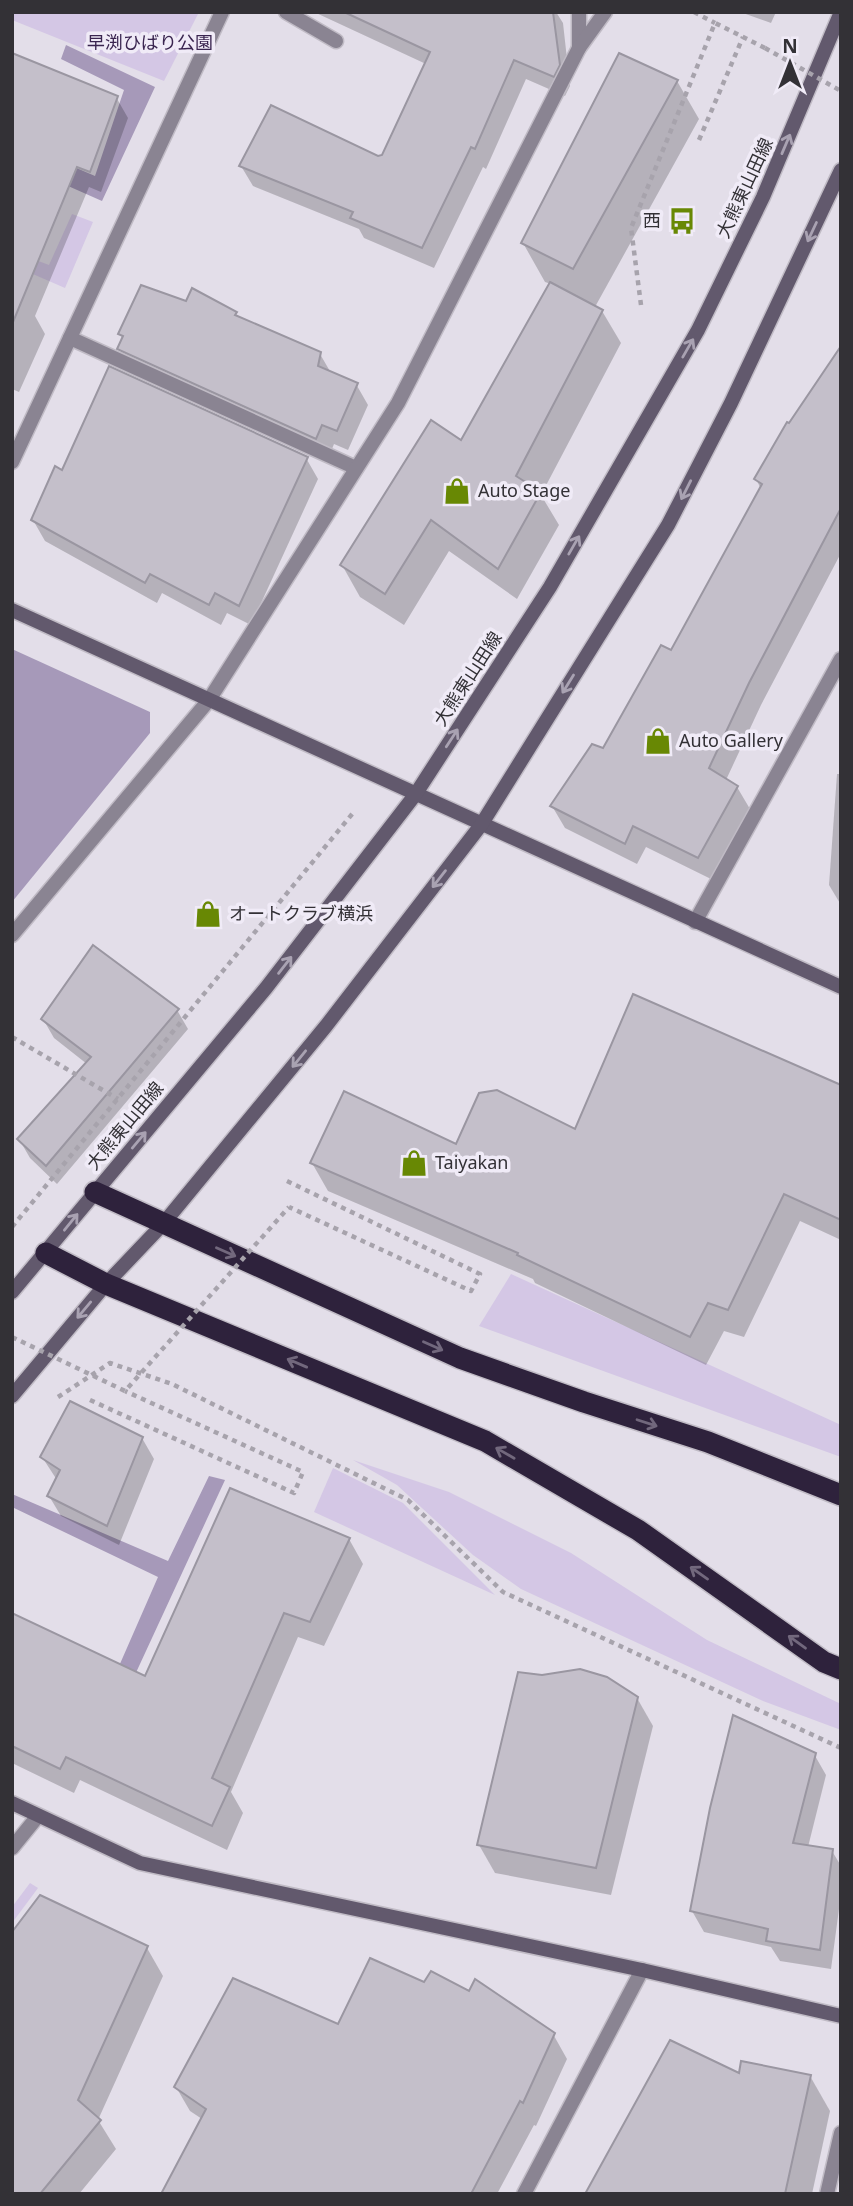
<svg xmlns="http://www.w3.org/2000/svg" width="853" height="2206" viewBox="0 0 853 2206" font-family="'Noto Sans','Noto Sans JP',sans-serif">
<style>
.green{fill:#d4c7e5}
.forest{fill:#a699b9}
.shadow{fill:#0003}
.building{fill:#c4bfca;stroke:#9a96a1;stroke-width:2}
.lines{fill:none;stroke-linecap:round;stroke-linejoin:round}
.lane-casing{stroke:#c0bbc5;stroke-width:17}
.street-casing{stroke:#c0bbc5;stroke-width:17}
.secondary-casing{stroke:#c0bbc5;stroke-width:17}
.highway-casing{stroke:#c0bbc5;stroke-width:24}
.path{stroke:#a7a3ac;stroke-width:4.5;stroke-dasharray:5 5;stroke-linecap:butt}
.lane{stroke:#8a8492;stroke-width:14}
.street{stroke:#8a8492;stroke-width:14}
.secondary{stroke:#62596d;stroke-width:14}
.highway{stroke:#2e223c;stroke-width:21}
.path-bridge{stroke:#a7a3ac;stroke-width:4.5;stroke-dasharray:5 5;stroke-linecap:butt}
.oneway{stroke:#a9a2b2}
.oneway2{stroke:#72687d}
.labels{text-anchor:middle;stroke-width:7;stroke-linejoin:round;paint-order:stroke}
.park-label{font-size:18px;fill:#3a2550;stroke:#f0ebf7}
.street-label{font-size:18px;fill:#333136;stroke:#f0ebf7}
.poi-label{font-size:18px;fill:#333136;stroke:#f0ebf7;text-anchor:start}
</style>
<rect width="100%" height="100%" fill="#e3dee9"/>
<g class="green">
<polygon points="12,12 199,12 164,81 12,20"/>
<polygon points="72,214 93,222 65,288 12,265 12,251 49,265"/>
<polygon points="511,1274 841,1425 841,1457 479,1326"/>
<polygon points="353,1460 449,1492 571,1553 707,1640 841,1704 841,1730 763,1701 521,1589 473,1555 397,1485"/>
<polygon points="333,1468 403,1503 495,1595 314,1512"/>
<polygon points="30,1883 38,1888 12,1923 12,1907"/>
</g>
<g class="forest">
<polygon points="66,45 155,87 102,201 16,163 23,145 95,176 124,90 61,59"/>
<polygon points="12,649 150,712 150,733 12,902"/>
<polygon points="209,1476 225,1480 91,1770 77,1762 158,1577 12,1507 12,1494 168,1561"/>
</g>
<g class="shadow">
<polygon points="314,12 556,12 563,23 570,86 565,96 526,79 486,169 483,167 434,268 364,238 359,229 253,186 241,166 383,157 426,64"/>
<polygon points="740,12 776,12 771,23"/>
<polygon points="12,54 116,97 128,118 101,192 89,187 35,316 45,334 19,392 12,389"/>
<polygon points="677,81 699,119 595,307 602,311 621,343 541,495 559,525 517,599 449,551 404,625 360,597 342,565 462,443 551,284 545,282 523,243"/>
<polygon points="187,303 235,313 239,319 320,354 331,373 356,384 368,405 348,450 334,444 328,459 131,369 119,349 123,339 120,334"/>
<polygon points="841,349 841,553 761,705 726,780 737,787 750,809 711,879 646,847 637,864 565,828 552,806 603,750 671,653 761,489 756,479"/>
<polygon points="306,458 318,479 251,625 227,613 221,625 162,593 157,603 45,541 33,520 63,472"/>
<polygon points="837,774 841,774 841,905 829,885"/>
<polygon points="177,1010 188,1029 57,1184 30,1158 19,1139 87,1064 54,1038 43,1019"/>
<polygon points="841,1087 841,1240 800,1221 744,1337 724,1331 706,1365 535,1283 533,1279 328,1191 312,1163 576,1131"/>
<polygon points="142,1438 154,1459 119,1545 61,1516 49,1496 57,1480 42,1457"/>
<polygon points="349,1539 363,1564 324,1646 298,1637 231,1792 243,1813 227,1850 80,1780 74,1793 12,1763 12,1615 146,1678"/>
<polygon points="637,1698 653,1726 611,1895 495,1873 479,1845"/>
<polygon points="814,1754 826,1775 808,1847 832,1851 841,1866 841,1894 831,1969 780,1961 771,1947 704,1932 692,1911"/>
<polygon points="147,1948 163,1976 98,2120 116,2149 79,2194 12,2194"/>
<polygon points="424,1984 553,2034 567,2059 536,2126 534,2125 497,2194 163,2194 202,2119 190,2111 176,2087 339,2027"/>
<polygon points="740,2075 810,2076 830,2111 812,2194 587,2194"/>
</g>
<g class="building">
<polygon points="344,12 553,12 560,65 554,77 514,60 475,149 471,147 422,248 350,218 353,212 239,166 271,105 378,156 382,155 430,52"/>
<polygon points="12,53 118,96 90,172 77,167 13,322"/>
<polygon points="619,53 678,80 573,269 521,243"/>
<polygon points="550,282 603,310 516,476 541,492 498,569 431,520 385,594 340,565 431,420 461,440"/>
<polygon points="141,285 186,301 192,288 237,312 235,315 321,352 318,366 358,383 337,431 322,425 316,439 117,349 123,336 118,334"/>
<polygon points="841,346 841,508 749,683 709,768 738,786 698,858 633,826 625,844 550,806 592,744 603,748 661,645 671,650 762,484 754,479 787,422 789,423"/>
<polygon points="109,366 308,457 239,606 215,593 209,605 150,574 145,583 31,520 55,466 62,470"/>
<polygon points="93,945 179,1009 46,1166 17,1139 91,1057 41,1019"/>
<polygon points="633,994 841,1085 841,1220 784,1194 728,1310 708,1303 690,1337 517,1255 518,1253 310,1163 344,1091 456,1144 479,1093 497,1090 575,1129"/>
<polygon points="70,1401 143,1437 107,1526 47,1496 60,1470 40,1457"/>
<polygon points="230,1488 350,1538 310,1622 284,1613 212,1778 230,1787 212,1826 66,1757 60,1769 12,1746 12,1613 145,1676"/>
<polygon points="580,1669 607,1677 638,1697 596,1868 477,1845 518,1672 542,1675"/>
<polygon points="733,1715 816,1753 793,1843 833,1849 820,1950 766,1941 768,1929 690,1911 710,1808"/>
<polygon points="40,1895 148,1946 78,2100 101,2120 40,2194 12,2194 12,1932"/>
<polygon points="370,1958 424,1982 431,1971 469,1991 475,1979 555,2033 523,2103 520,2101 471,2194 161,2194 206,2109 174,2087 233,1978 338,2024"/>
<polygon points="670,2040 739,2073 741,2061 811,2075 785,2194 585,2194"/>
</g>
<g class="lines">
<defs>
<g id="lane">
<polyline points="286,12 336,41"/>
<polyline points="70,338 356,468"/>
</g>
<g id="street">
<polyline points="579,48 579,12"/>
<polyline points="12,462 222,12"/>
<polyline points="695,922 841,659"/>
<polyline points="12,935 209,700 398,403 579,48 605,12"/>
<polyline points="12,1848 38,1816"/>
<polyline points="524,2194 642,1970"/>
<polyline points="827,2194 841,2133"/>
</g>
<g id="secondary">
<polyline points="12,610 841,987"/>
<polyline points="12,1292 266,988 415,795 550,587 698,330 763,197 841,12"/>
<polyline points="12,1396 106,1284 163,1224 326,1026 481,825 668,525 731,403 841,170"/>
<polyline points="12,1803 140,1863 642,1970 841,2016"/>
</g>
<g id="highway">
<polyline points="95,1192 460,1358 584,1402 708,1442 841,1495"/>
<polyline points="46,1253 106,1284 485,1441 638,1530 824,1662 841,1669"/>
</g>
</defs>
<use href="#lane" class="lane-casing"/>
<use href="#street" class="street-casing"/>
<use href="#secondary" class="secondary-casing"/>
<use href="#highway" class="highway-casing"/>
<g class="path">
<polyline points="694,12 715,23"/>
<polyline points="699,140 743,37"/>
<polyline points="641,305 631,228 715,23 765,48"/>
<polyline points="12,1037 118,1099"/>
<polyline points="287,1181 480,1274 471,1291 289,1207"/>
<polyline points="12,1227 353,813"/>
<polyline points="58,1397 110,1363 172,1384 408,1500 503,1592 841,1748"/>
<polyline points="90,1400 294,1493 303,1472 125,1391"/>
</g>
<use href="#lane" class="lane"/>
<use href="#street" class="street"/>
<use href="#secondary" class="secondary"/>
<use href="#highway" class="highway"/>
<g class="path-bridge">
<polyline points="765,48 841,91"/>
<polyline points="12,1337 125,1391 289,1207"/>
</g>
</g>
<defs><path id="oneway-shaft" d="M-6 0H5M1.5-3L5.5 0L1.5 3" fill="none" stroke-width="1.6" stroke-linecap="round" stroke-linejoin="round" transform="scale(1.75)"/></defs>
<g class="oneway">
<use href="#oneway-shaft" transform="translate(786 144) rotate(-67)"/>
<use href="#oneway-shaft" transform="translate(812 232) rotate(115)"/>
<use href="#oneway-shaft" transform="translate(688 348) rotate(-60)"/>
<use href="#oneway-shaft" transform="translate(686 490) rotate(117)"/>
<use href="#oneway-shaft" transform="translate(574 545) rotate(-60)"/>
<use href="#oneway-shaft" transform="translate(568 684) rotate(122)"/>
<use href="#oneway-shaft" transform="translate(452 738) rotate(-57)"/>
<use href="#oneway-shaft" transform="translate(439 879) rotate(128)"/>
<use href="#oneway-shaft" transform="translate(285 965) rotate(-52)"/>
<use href="#oneway-shaft" transform="translate(299 1059) rotate(129)"/>
<use href="#oneway-shaft" transform="translate(139 1140) rotate(-50)"/>
<use href="#oneway-shaft" transform="translate(71 1222) rotate(-51)"/>
<use href="#oneway-shaft" transform="translate(84 1310) rotate(130)"/>
</g>
<g class="oneway2">
<use href="#oneway-shaft" transform="translate(226 1252) rotate(24)"/>
<use href="#oneway-shaft" transform="translate(433 1346) rotate(24)"/>
<use href="#oneway-shaft" transform="translate(297 1363) rotate(-157)"/>
<use href="#oneway-shaft" transform="translate(647 1423) rotate(18)"/>
<use href="#oneway-shaft" transform="translate(505 1453) rotate(-150)"/>
<use href="#oneway-shaft" transform="translate(699 1573) rotate(-145)"/>
<use href="#oneway-shaft" transform="translate(797 1642) rotate(-144)"/>
</g>
<defs>
<symbol id="bus-bare" viewBox="-9 -9 18 18"><path d="M-5-6H5V4H4V6H2V4H-2V6H-4V4H-5ZM-3.5-4V0h7V-4ZM-3.5 1.2v1.5H-2V1.2ZM2 1.2v1.5H3.5V1.2Z" fill="#688804" stroke="#f0ebf7" stroke-width="2.5" paint-order="stroke"/></symbol>
<symbol id="shop-bare" viewBox="-9 -9 18 18"><path d="M-5-2.5h2.3a2.7 3.5 0 0 1 5.4 0H5L5.5 6h-11ZM-1.5-2.5h3a1.5 2.3 0 0 0-3 0Z" fill="#688804" stroke="#f0ebf7" stroke-width="2.5" paint-order="stroke"/></symbol>
</defs>
<g fill-rule="evenodd">
<use href="#bus-bare" x="663" y="202" width="38" height="38"/>
<use href="#shop-bare" x="438" y="472" width="38" height="38"/>
<use href="#shop-bare" x="639" y="722" width="38" height="38"/>
<use href="#shop-bare" x="189" y="895" width="38" height="38"/>
<use href="#shop-bare" x="395" y="1144" width="38" height="38"/>
</g>
<g class="labels">
<g class="park-label">
<text x="150" y="49">早渕ひばり公園</text>
</g>
<g class="street-label">
<text transform="translate(745 188) rotate(-65)" y="6">大熊東山田線</text>
<text transform="translate(468 679) rotate(-57)" y="6">大熊東山田線</text>
<text transform="translate(125 1126) rotate(-50)" y="6">大熊東山田線</text>
</g>
<g class="poi-label">
<text x="661" y="227" text-anchor="end">西</text>
<text x="478" y="497">Auto Stage</text>
<text x="679" y="747">Auto Gallery</text>
<text x="229" y="920">オートクラブ横浜</text>
<text x="435" y="1169">Taiyakan</text>
</g>
</g>
<rect width="853" height="2206" fill="none" stroke="#333136" stroke-width="28"/>
<g transform="translate(790 63)" stroke="#f0ebf7" stroke-width="5" paint-order="stroke">
<path d="M0-5L12 26L0 18L-12 26Z" fill="#333136"/>
<text y="-10" font-size="19" font-weight="bold" text-anchor="middle" fill="#333136">N</text>
</g>
</svg>
